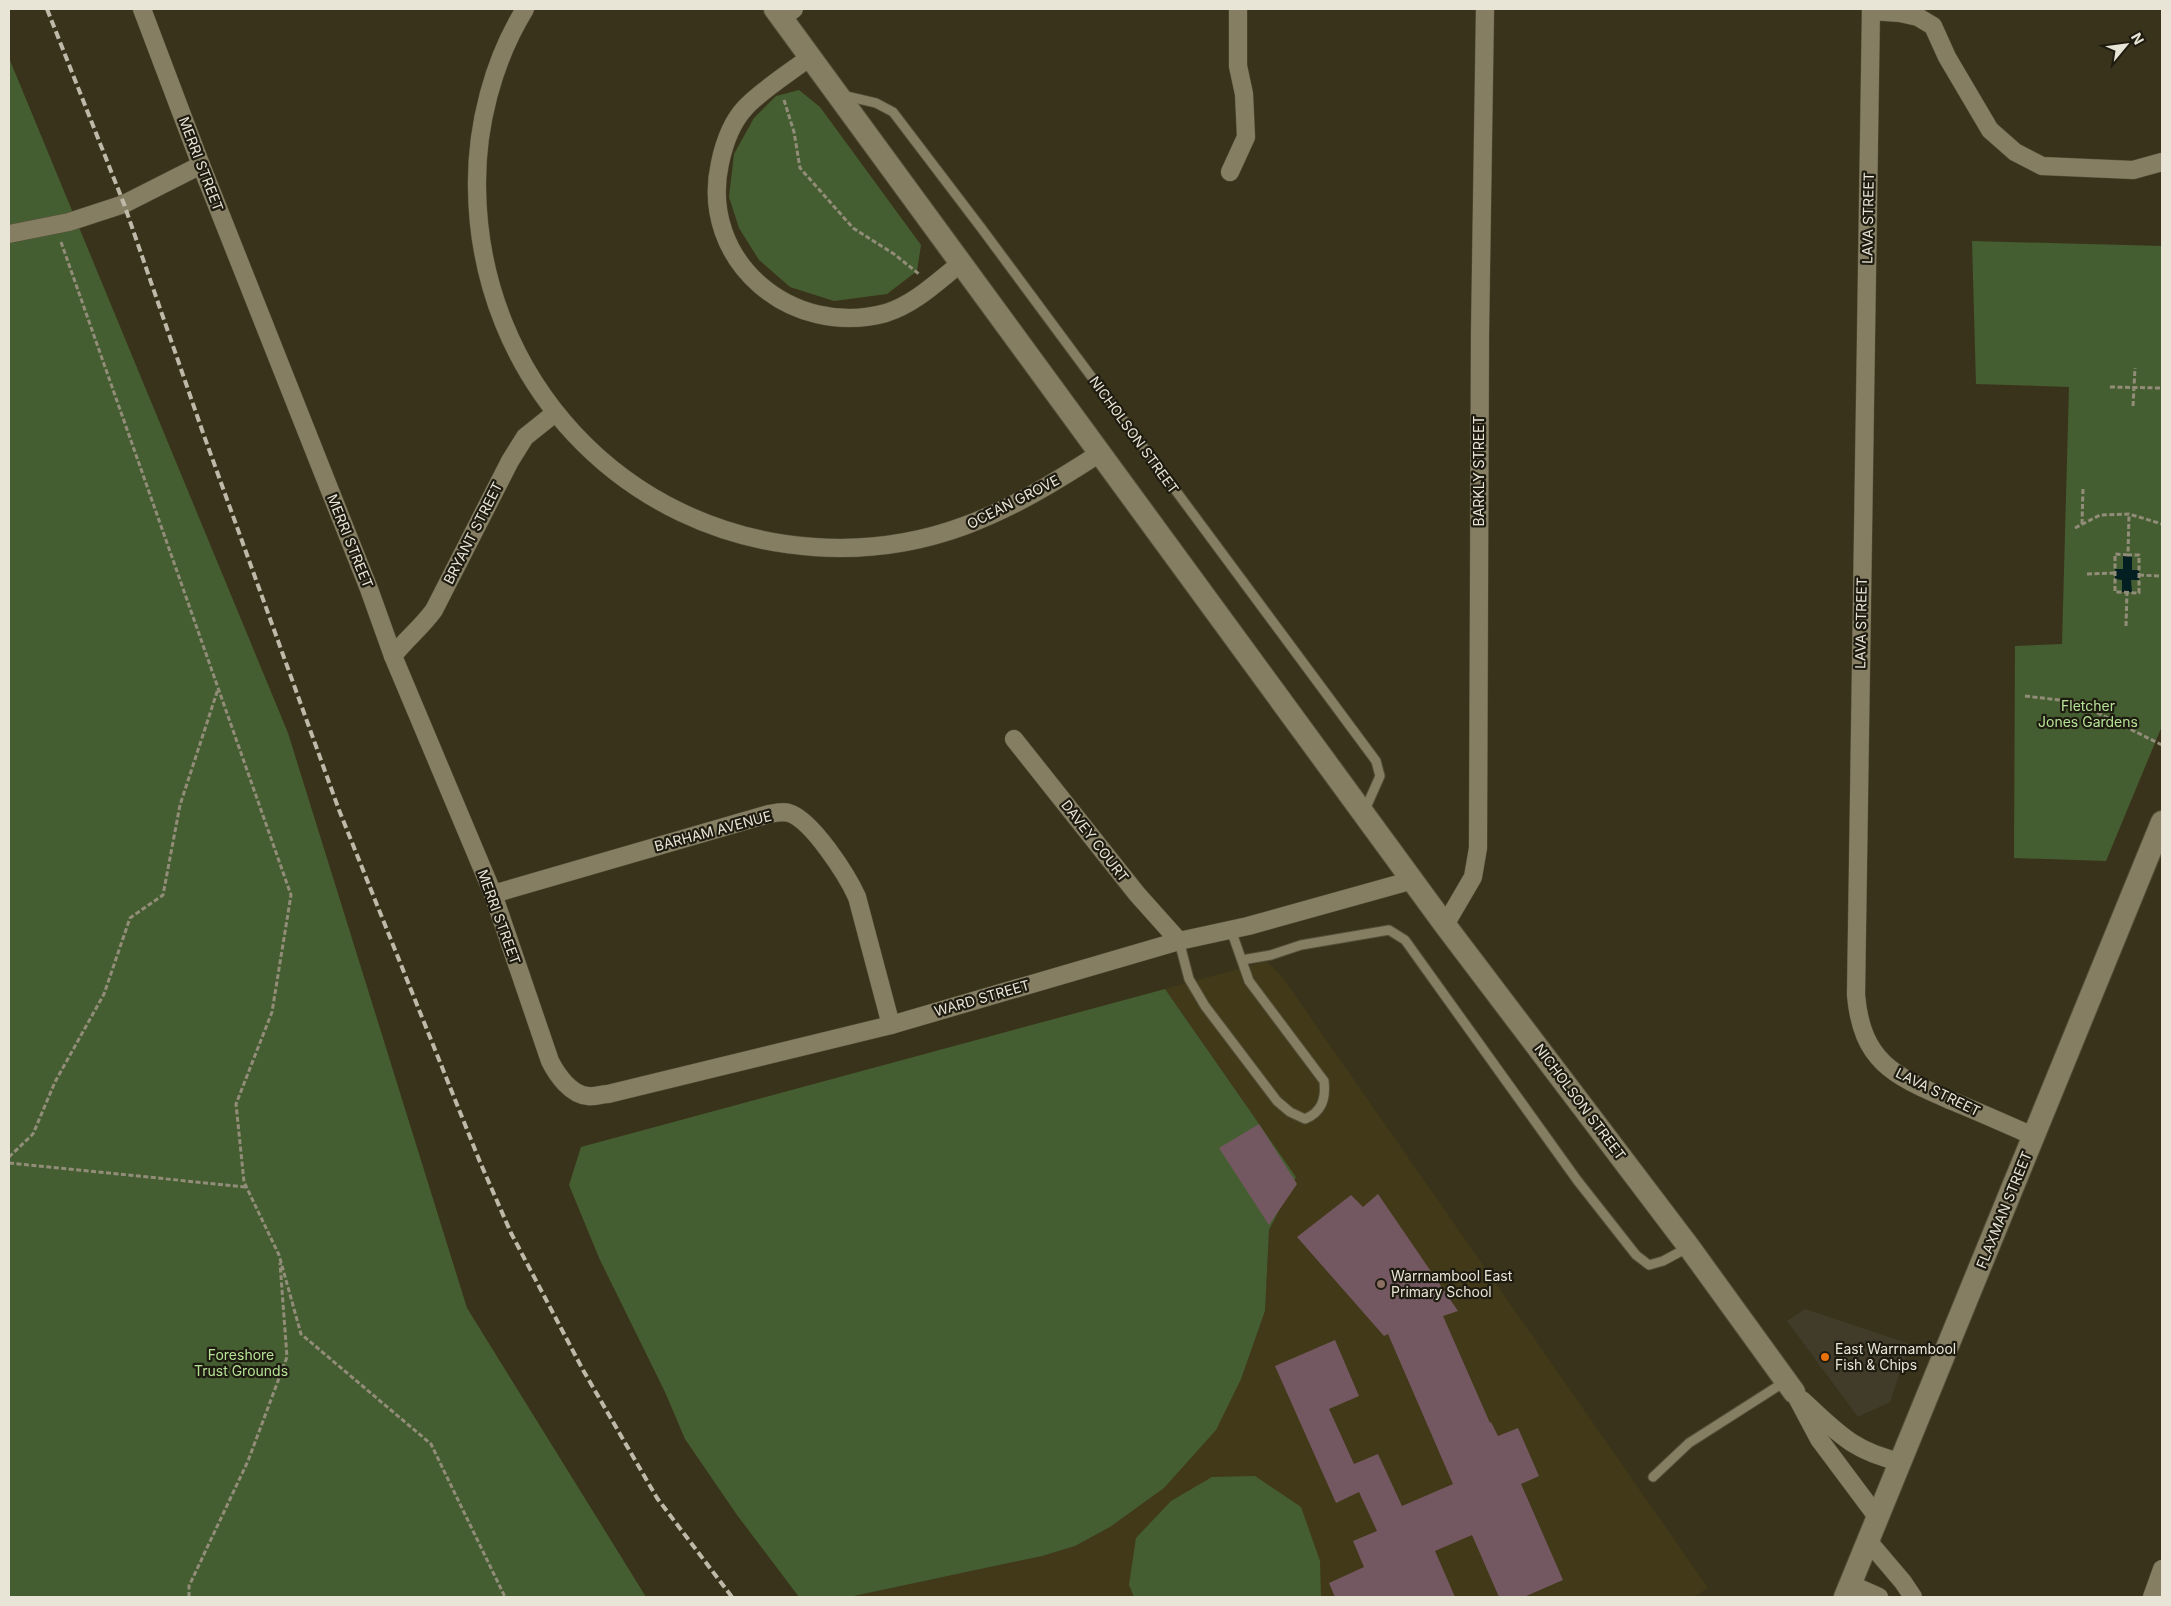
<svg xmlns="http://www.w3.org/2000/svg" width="2171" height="1606" viewBox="0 0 2171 1606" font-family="Inter,sans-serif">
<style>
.commercial{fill:#413b29}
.built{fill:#423919}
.green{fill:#455e31}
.water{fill:#041f22}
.building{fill:#745861}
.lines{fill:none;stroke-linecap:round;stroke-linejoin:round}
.service-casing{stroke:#55503a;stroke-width:11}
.minor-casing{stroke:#55503a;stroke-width:19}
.tertiary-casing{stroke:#55503a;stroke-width:24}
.path{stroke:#928d79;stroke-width:3;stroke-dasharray:5 2.5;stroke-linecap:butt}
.service{stroke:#857e63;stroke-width:9}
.minor{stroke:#857e63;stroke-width:18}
.tertiary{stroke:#857e63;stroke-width:22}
.rail{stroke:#beb9a8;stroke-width:4;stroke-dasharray:8 4;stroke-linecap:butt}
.education-dot{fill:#8d6e63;stroke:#1e1b10;stroke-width:2}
.food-dot{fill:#e8710a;stroke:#1e1b10;stroke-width:2}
.labels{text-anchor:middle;stroke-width:4.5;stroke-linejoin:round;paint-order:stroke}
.street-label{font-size:14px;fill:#e9e5d6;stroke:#1e1b10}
.park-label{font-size:14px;fill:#b6e296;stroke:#1e1b10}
.poi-label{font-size:14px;fill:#e9e5d6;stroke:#1e1b10;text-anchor:start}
</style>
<rect width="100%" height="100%" fill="#3a331b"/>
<polygon class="commercial" points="1805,1309 1910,1344 1890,1402 1858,1417 1787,1321"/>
<polygon class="built" points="1267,961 1283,978 1708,1588 1694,1597 849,1597 1042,1556 1075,1546 1110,1527 1164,1488 1185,1463 1241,1379 1265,1311 1269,1230 1296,1177 1165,989"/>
<g class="green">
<polygon points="9,58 288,733 467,1308 646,1597 9,1597"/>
<polygon points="799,90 820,107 921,245 917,271 887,294 834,301 790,287 759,260 739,228 729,197 734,154 754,118 776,96"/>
<polygon points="1972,241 2162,246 2162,726 2106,861 2014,858 2015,646 2062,644 2069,387 1976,384"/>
<polygon points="1165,989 1296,1177 1269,1230 1265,1311 1241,1379 1216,1430 1164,1488 1110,1527 1075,1546 1042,1556 849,1597 799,1597 737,1515 685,1439 665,1392 600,1260 569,1185 581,1147"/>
<polygon points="1255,1476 1301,1507 1320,1561 1321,1597 1134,1597 1129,1585 1136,1538 1171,1501 1212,1477"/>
</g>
<polygon class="water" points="2123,554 2132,555 2132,570 2139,570 2139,580 2131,580 2132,592 2122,592 2122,580 2115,579 2115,569 2123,569"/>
<g class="building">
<polygon points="1259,1124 1297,1184 1269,1225 1219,1148"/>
<polygon points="1378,1194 1458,1311 1443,1316 1490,1423 1491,1422 1498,1436 1518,1428 1539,1476 1521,1484 1563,1580 1524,1597 1499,1597 1472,1535 1435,1551 1455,1597 1335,1597 1329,1583 1364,1567 1353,1541 1377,1531 1359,1492 1336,1503 1275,1366 1335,1340 1359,1396 1329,1409 1354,1464 1378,1454 1402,1506 1453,1484 1388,1334 1384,1336 1297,1237 1351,1195 1363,1207"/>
</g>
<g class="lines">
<defs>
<g id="service">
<polyline points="842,95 876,103 893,112 982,229 1376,761 1380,776 1364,812"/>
<path d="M 1179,941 L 1189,979 L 1205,1006 L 1277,1101 L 1290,1112 L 1305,1119 C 1322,1112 1326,1099 1324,1081 L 1249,981 L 1231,930"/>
<polyline points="1242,960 1271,955 1301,945 1389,930 1405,940 1577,1180 1636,1255 1649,1265 1663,1261 1689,1247"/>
<polyline points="1653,1477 1689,1443 1786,1381"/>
</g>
<g id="minor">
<path d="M 142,9 L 201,165 L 369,589 L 393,656 L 493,894 L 550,1061 C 557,1075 571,1095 588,1096 C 594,1097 602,1094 608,1094 L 891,1025 L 1179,941 L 1248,926 L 1413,880"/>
<path d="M 525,9 C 493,61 476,126 477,188 C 479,378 622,534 814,547 C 928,555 1008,513 1100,453"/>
<path d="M 1871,9 L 1856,995 C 1862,1063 1895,1076 1952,1101 C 1979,1112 2006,1124 2033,1136"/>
<polyline points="1871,11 1900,13 1918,17 1933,26 1947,57 1990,130 2015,152 2042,166 2133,170 2162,162"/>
<polyline points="782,18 794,9"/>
<path d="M 810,57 C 792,71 759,92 745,108 C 731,123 724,144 720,163 C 698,261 792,339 886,313 C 915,304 938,281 961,263"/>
<polyline points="1230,172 1246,137 1244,94 1238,66 1238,9"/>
<polyline points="9,234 69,222 124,204 201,165"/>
<path d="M 393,656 C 406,639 421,628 434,610 L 510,461 L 525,437 L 555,413"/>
<polyline points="1014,739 1137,894 1179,941"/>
<path d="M 493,894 L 769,814 C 775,813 783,811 789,813 C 812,820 847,875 857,897 L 891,1025"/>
<polyline points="1445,925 1473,877 1478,848 1480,334 1485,9"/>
<polyline points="1794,1392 1819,1439 1878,1518"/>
<path d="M 1802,1400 C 1837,1432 1852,1451 1901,1462"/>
<polyline points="1869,1542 1903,1582 1913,1597"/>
<polyline points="1850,1584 1879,1597"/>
<polyline points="2152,1597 2162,1569"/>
</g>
<g id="tertiary">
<polyline points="775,9 1445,925 1689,1247 1794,1392"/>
<polyline points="1845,1597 2162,822"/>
</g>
</defs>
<use href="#service" class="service-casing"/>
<use href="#minor" class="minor-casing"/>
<use href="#tertiary" class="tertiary-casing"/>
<g class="path">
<polyline points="784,100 794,132 800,168 853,228 894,254 919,274"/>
<polyline points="61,242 291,895 272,1012 236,1104 244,1182 279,1255 301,1334 431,1444 505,1597"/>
<polyline points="2110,387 2161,388"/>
<polyline points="2133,406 2135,368"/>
<polyline points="2082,524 2083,488"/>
<polyline points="2075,528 2100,515 2129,514 2162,524"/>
<polyline points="2128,555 2115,554 2115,592 2139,593 2139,555 2128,555 2129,514"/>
<polyline points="2087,574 2115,573"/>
<polyline points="2139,575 2159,576"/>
<polyline points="2126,626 2127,592"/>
<polyline points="2025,696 2076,702 2162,745"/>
<polyline points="9,1157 33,1134 55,1082 104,994 130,918 163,895 180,805 218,689"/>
<polyline points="9,1163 246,1187"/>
<polyline points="189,1597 189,1586 248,1461 287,1357 280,1263"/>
</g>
<use href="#service" class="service"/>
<use href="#minor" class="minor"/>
<use href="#tertiary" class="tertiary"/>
<polyline class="rail" points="47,9 124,204 202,430 339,810 480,1162 511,1233 583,1370 657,1498 732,1597"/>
</g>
<circle class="education-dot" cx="1381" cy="1284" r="5"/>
<circle class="food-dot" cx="1825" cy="1357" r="5"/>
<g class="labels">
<g class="street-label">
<text transform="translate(201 164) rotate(69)" y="5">MERRI STREET</text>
<text transform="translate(1868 218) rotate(-89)" y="5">LAVA STREET</text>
<text transform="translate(1134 435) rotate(54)" y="5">NICHOLSON STREET</text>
<text transform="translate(1479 471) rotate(-90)" y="5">BARKLY STREET</text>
<text transform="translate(1013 502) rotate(-27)" y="5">OCEAN GROVE</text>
<text transform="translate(473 533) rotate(-63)" y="5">BRYANT STREET</text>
<text transform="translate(350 541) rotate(68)" y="5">MERRI STREET</text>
<text transform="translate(1861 623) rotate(-89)" y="5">LAVA STREET</text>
<text transform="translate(713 831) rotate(-15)" y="5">BARHAM AVENUE</text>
<text transform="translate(1095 841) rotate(52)" y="5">DAVEY COURT</text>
<text transform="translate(499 917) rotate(70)" y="5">MERRI STREET</text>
<text transform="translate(982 998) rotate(-16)" y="5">WARD STREET</text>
<text transform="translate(1938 1092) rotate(26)" y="5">LAVA STREET</text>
<text transform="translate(1580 1102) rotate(53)" y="5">NICHOLSON STREET</text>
<text transform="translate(2004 1210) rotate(-68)" y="5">FLAXMAN STREET</text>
</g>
<g class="park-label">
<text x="2088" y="711">Fletcher<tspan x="2088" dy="16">Jones Gardens</tspan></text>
<text x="241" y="1360">Foreshore<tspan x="241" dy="16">Trust Grounds</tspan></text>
</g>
<g class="poi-label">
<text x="1391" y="1281">Warrnambool East<tspan x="1391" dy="16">Primary School</tspan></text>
<text x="1835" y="1354">East Warrnambool<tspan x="1835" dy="16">Fish &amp; Chips</tspan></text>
</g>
</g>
<rect width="2171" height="1606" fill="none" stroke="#e9e5d6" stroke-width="20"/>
<g transform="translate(2126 45) rotate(61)" stroke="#1e1b10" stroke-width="4" paint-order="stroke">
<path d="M0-4L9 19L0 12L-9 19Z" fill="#e9e5d6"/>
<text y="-8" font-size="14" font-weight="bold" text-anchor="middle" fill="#e9e5d6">N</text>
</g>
</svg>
